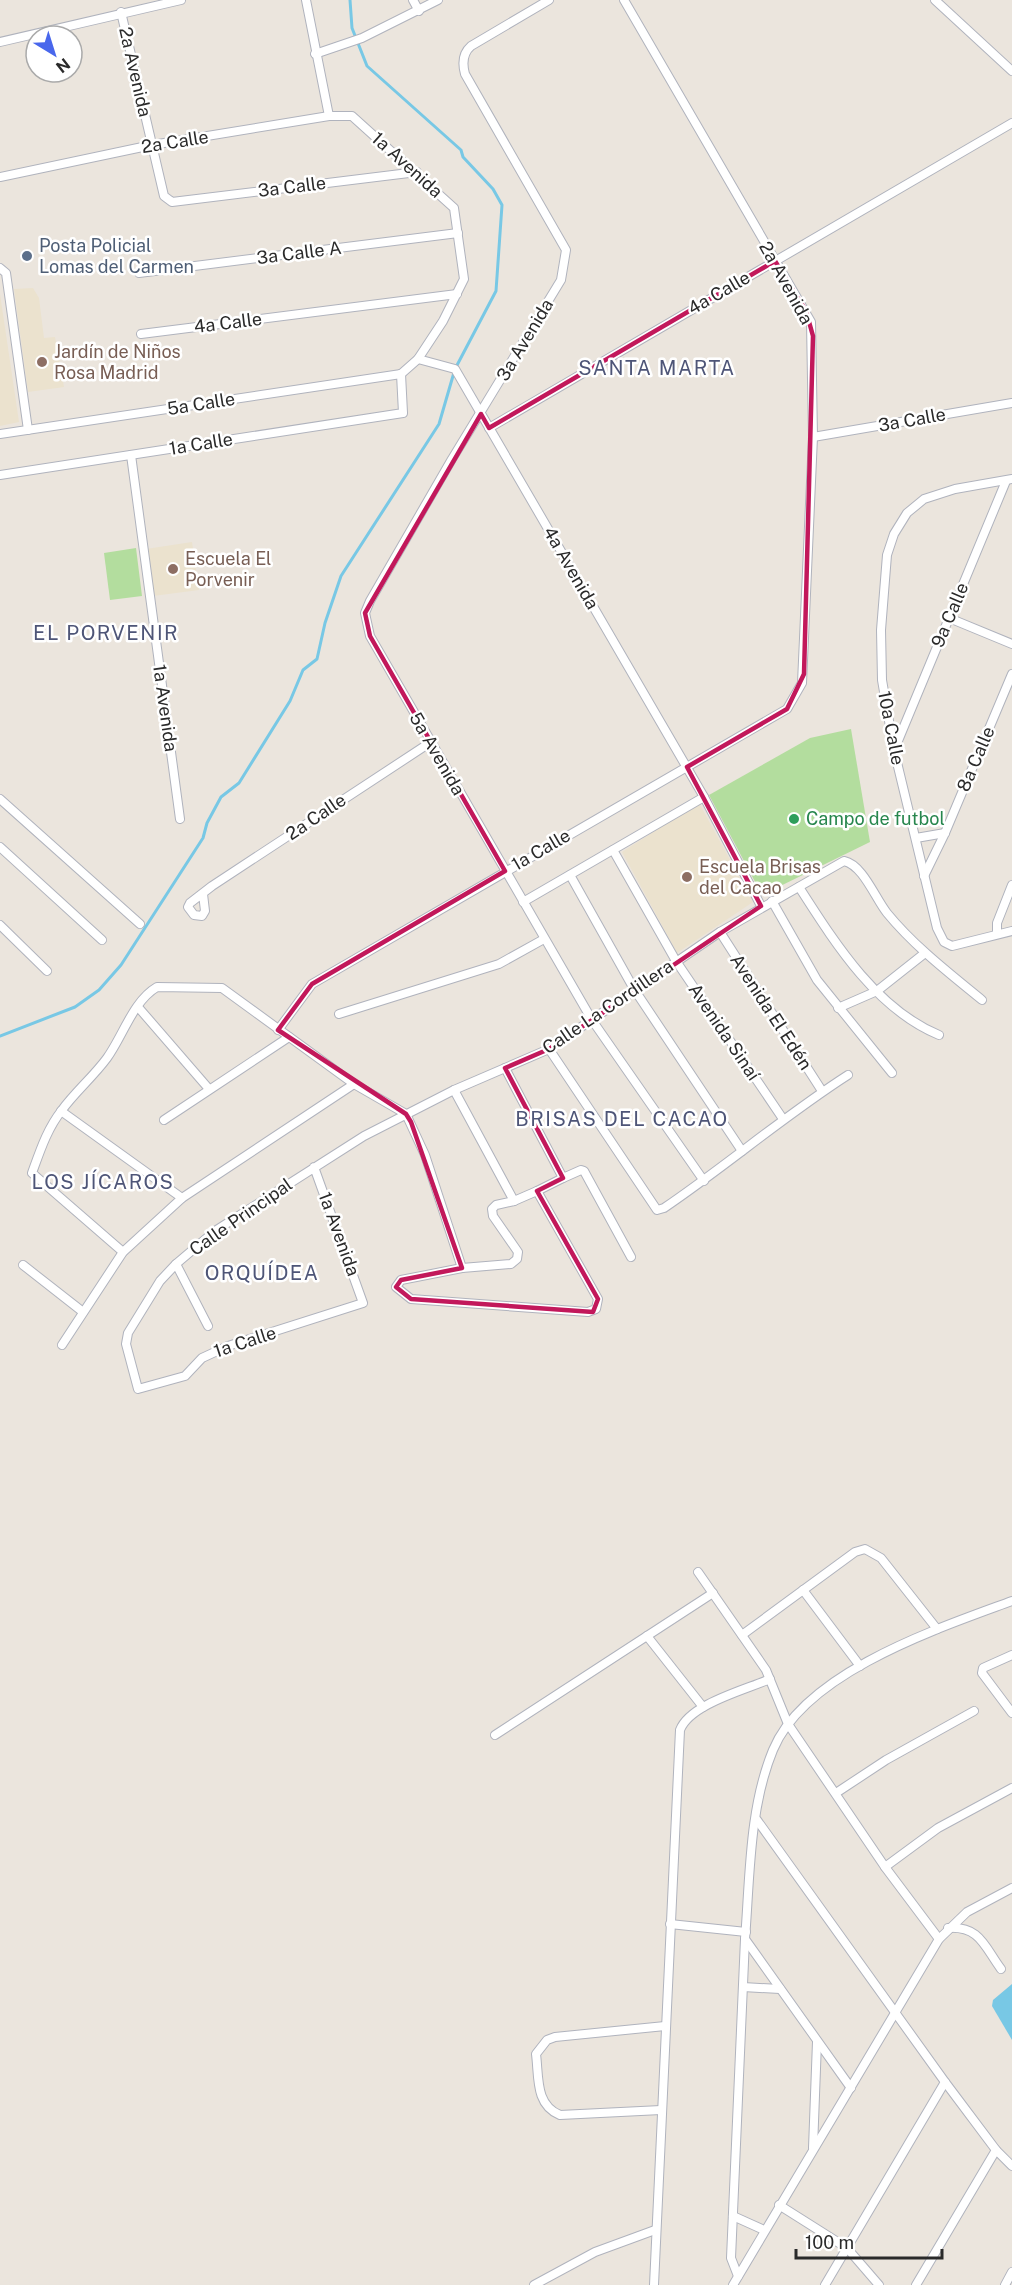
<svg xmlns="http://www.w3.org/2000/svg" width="1012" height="2285" viewBox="0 0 1012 2285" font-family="'Public Sans',sans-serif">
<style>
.education{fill:#ebe2ce}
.green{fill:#b3dd9e}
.water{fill:#78c8e5}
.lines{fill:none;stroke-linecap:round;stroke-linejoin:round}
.stream{stroke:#78c8e5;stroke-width:3}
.street-casing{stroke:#b0b3bd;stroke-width:10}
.street{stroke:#fff;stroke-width:8}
.marked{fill:none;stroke:#c2185b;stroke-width:4.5;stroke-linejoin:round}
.service-dot{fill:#5c6f8a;stroke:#fff;stroke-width:2}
.education-dot{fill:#8d6e63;stroke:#fff;stroke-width:2}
.leisure-dot{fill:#2e9e5b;stroke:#fff;stroke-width:2}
.labels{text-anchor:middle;stroke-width:5;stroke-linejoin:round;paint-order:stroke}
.street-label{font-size:18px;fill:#2a2a2a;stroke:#fff}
.service-label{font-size:18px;fill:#4e5e75;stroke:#fff;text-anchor:start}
.education-label{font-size:18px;fill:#785e54;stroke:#fff;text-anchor:start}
.leisure-label{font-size:18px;fill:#27864d;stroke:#fff;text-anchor:start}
.neighbourhood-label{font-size:20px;letter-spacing:1.5px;fill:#4e5577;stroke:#fff}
</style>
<rect width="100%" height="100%" fill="#ebe5dd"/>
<g class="education">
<polygon points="33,288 39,298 44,338 55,337 64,387 28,392 14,289"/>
<polygon points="0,294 19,422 0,426"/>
<polygon points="192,542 199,590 153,596 146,549"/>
<polygon points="699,803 753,902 677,953 622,852"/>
</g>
<g class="green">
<polygon points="136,548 142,596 110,600 104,553"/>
<polygon points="851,729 870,842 762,895 709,795 810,738"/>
</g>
<polygon class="water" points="1012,1984 1012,2040 992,2006 993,2000"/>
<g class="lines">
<polyline class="stream" points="0,1036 75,1007 99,990 121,965 203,838 207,823 221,797 239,783 290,701 303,670 317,659 325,623 341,576 439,424 455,369 496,291 502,205 493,189 463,157 461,150 367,66 352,28 350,0"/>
<defs>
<g id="street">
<polyline points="306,0 329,116"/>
<polyline points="413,0 419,11"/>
<path d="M 549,0 L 471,46 C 463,53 462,63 465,74 L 566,250 L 561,280 L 452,459 L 370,601 L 365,613 L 370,636 L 592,1020 L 704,1181"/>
<polyline points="935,0 1012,71"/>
<polyline points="121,12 164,196 172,202 417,172"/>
<polyline points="0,42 181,0"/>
<polyline points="315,54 362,38 438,0"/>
<polyline points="0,177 152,145 329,116 352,116 454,208 464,279 443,321 418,359 401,374"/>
<polyline points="0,268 6,273 28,430"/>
<polyline points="139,273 458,233"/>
<polyline points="141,334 457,294"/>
<polyline points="418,359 455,369 704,797 761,906"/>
<polyline points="489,428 1012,123"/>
<polyline points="0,434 401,374"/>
<polyline points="813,437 1012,403"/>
<polyline points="131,455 180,819"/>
<polyline points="0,475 403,413 401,374"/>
<polyline points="1012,479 955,489 924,499 907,513 894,534 887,555 881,630 882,680 894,750 937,928 944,942 952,946 1012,931"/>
<polyline points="949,618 1012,644"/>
<polyline points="895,748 1006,481"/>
<polyline points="0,799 140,924"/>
<polyline points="916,838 945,833"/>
<polyline points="0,847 102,940"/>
<polyline points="613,850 676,961 783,1119"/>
<polyline points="570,875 634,989 742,1151"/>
<polyline points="924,876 945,833 1012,674"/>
<path d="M 799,887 C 835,943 876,1009 939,1035"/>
<polyline points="203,894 205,911 202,916 194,915 188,907 190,903 212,886 431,742"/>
<polyline points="772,901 817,980 892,1073"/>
<polyline points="523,902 704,797"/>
<polyline points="0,925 47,971"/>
<polyline points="720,932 822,1091"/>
<polyline points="997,934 997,923 1012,885"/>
<polyline points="138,1007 209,1089"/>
<polyline points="838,1008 877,991 925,953"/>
<polyline points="339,1014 499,964 544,939"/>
<polyline points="278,1030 312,984 787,709 802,683 813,437 811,322 624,0"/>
<path d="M 549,1049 L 657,1210 L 664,1208 C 726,1166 784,1116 848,1075"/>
<polyline points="505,1068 563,1178 581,1170 584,1171 631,1257"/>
<polyline points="61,1111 182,1198"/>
<polyline points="164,1120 289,1037"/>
<path d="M 314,1167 L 363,1303 L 228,1346 L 202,1358 L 185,1376 L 138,1389 L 126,1344 L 128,1333 L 160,1281 L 176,1264 L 215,1231 L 364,1136 L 454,1090 L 549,1049 L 720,932 L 844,861 C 863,865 875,898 887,913 C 914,946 949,973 982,1000"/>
<polyline points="514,1201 537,1191"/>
<path d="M 123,1252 L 32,1173 C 40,1151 47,1129 62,1110 C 75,1092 93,1077 107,1058 C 123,1036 133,1001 157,987 L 222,988 L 354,1084 L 406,1114 L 425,1155 L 462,1268 L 511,1264 L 517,1259 L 518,1252 L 493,1216 L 492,1209 L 496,1205 L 514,1201 L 454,1090"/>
<polyline points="176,1264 208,1326"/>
<polyline points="23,1265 83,1312"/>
<polyline points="462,1268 401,1280 396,1287 411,1299 588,1312 596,1309 598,1299 537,1191 563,1178"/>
<polyline points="62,1345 123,1252 182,1198 354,1084"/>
<polyline points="698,1572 766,1670 788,1724 885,1867 939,1939"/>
<polyline points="803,1590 860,1666"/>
<polyline points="742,1635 855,1552 865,1549 881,1558 937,1629"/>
<polyline points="647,1636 703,1707"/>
<polyline points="1012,1655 983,1668 982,1673 1012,1713"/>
<polyline points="495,1735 713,1593"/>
<polyline points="836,1793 886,1760 974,1711"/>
<polyline points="757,1820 945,2082 996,2150 1012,2166"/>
<polyline points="885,1867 938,1828 1012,1788"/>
<polyline points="670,1924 746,1932"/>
<path d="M 948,1928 C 980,1926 984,1946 1001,1969"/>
<polyline points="743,1987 780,1989"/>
<path d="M 851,2088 L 745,1939 C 750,1877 749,1808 773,1750 C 805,1672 939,1628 1012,1601"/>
<path d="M 661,2110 L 560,2115 C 535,2105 539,2077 536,2054 L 547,2040 L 555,2037 L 665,2026"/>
<polyline points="813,2148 817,2042"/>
<polyline points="779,2205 847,2248 879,2285"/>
<polyline points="733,2216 764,2230"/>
<polyline points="738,2276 731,2258 745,1939"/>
<polyline points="534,2285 595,2252 655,2230"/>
<path d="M 654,2285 L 680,1730 C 690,1704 745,1690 770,1679"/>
<polyline points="733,2285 939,1939 967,1912 1012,1888"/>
<polyline points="825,2285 945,2082"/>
<polyline points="916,2285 996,2150"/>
<polyline points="1005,2285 1012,2272"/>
</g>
</defs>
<use href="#street" class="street-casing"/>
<use href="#street" class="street"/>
</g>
<path class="marked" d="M 775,261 L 806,311 L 813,336 L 804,674 L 787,709 L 687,767 L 761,906 L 549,1049 L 505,1068 L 563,1178 L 537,1191 L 598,1299 L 593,1312 L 411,1299 L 396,1287 L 401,1280 L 462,1268 L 411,1122 L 406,1114 L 278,1030 L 312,984 L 505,871 L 370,636 L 365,613 L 481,414 L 489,428 Z"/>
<circle class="service-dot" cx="27" cy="256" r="6"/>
<g class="education-dot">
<circle cx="42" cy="362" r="6"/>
<circle cx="173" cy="569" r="6"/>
<circle cx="687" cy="877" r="6"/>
</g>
<circle class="leisure-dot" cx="794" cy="819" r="6"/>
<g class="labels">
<g class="street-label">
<text transform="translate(135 72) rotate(77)" y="6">2a Avenida</text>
<text transform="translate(175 142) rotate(-9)" y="6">2a Calle</text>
<text transform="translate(407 165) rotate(42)" y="6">1a Avenida</text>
<text transform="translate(292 187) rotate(-7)" y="6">3a Calle</text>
<text transform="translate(299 253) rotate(-7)" y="6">3a Calle A</text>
<text transform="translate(786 283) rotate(61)" y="6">2a Avenida</text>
<text transform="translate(719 293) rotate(-30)" y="6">4a Calle</text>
<text transform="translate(228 323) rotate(-7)" y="6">4a Calle</text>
<text transform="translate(525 340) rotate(-59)" y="6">3a Avenida</text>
<text transform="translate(201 404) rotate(-9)" y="6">5a Calle</text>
<text transform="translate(912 420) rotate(-10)" y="6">3a Calle</text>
<text transform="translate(201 444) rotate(-9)" y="6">1a Calle</text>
<text transform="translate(571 568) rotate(60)" y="6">4a Avenida</text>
<text transform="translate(950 615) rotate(-67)" y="6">9a Calle</text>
<text transform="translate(165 708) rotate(82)" y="6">1a Avenida</text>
<text transform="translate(891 728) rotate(79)" y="6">10a Calle</text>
<text transform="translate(437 754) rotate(60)" y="6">5a Avenida</text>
<text transform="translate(976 759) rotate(-67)" y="6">8a Calle</text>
<text transform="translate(316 817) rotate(-34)" y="6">2a Calle</text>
<text transform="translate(541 850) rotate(-30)" y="6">1a Calle</text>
<text transform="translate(608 1007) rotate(-34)" y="6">Calle La Cordillera</text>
<text transform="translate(771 1012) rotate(57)" y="6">Avenida El Edén</text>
<text transform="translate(724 1032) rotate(56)" y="6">Avenida Sinaí</text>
<text transform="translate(241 1217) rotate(-35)" y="6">Calle Principal</text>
<text transform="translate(339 1234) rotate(70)" y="6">1a Avenida</text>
<text transform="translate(245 1342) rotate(-18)" y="6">1a Calle</text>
</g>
<g class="service-label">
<text x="39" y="252">Posta Policial<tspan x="39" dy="21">Lomas del Carmen</tspan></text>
</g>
<g class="education-label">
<text x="54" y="358">Jardín de Niños<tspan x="54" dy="21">Rosa Madrid</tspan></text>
<text x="185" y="565">Escuela El<tspan x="185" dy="21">Porvenir</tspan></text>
<text x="699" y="873">Escuela Brisas<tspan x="699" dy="21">del Cacao</tspan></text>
</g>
<g class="leisure-label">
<text x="806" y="825">Campo de futbol</text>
</g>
<g class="neighbourhood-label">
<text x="657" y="375">SANTA MARTA</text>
<text x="106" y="640">EL PORVENIR</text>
<text x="622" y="1126">BRISAS DEL CACAO</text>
<text x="103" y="1189">LOS JÍCAROS</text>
<text x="262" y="1280">ORQUÍDEA</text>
</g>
</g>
<g transform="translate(54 54) rotate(142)"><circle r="28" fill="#ffffff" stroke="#aaaaaa" stroke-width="1.5"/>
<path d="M0-4.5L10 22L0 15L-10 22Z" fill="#4967ec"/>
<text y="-9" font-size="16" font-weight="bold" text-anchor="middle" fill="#2a2a2a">N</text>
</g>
<path d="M796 2249v9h146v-9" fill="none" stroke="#2a2a2a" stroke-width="3"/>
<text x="805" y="2249" font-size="18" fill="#2a2a2a" stroke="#ffffff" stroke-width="4.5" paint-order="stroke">100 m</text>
</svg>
